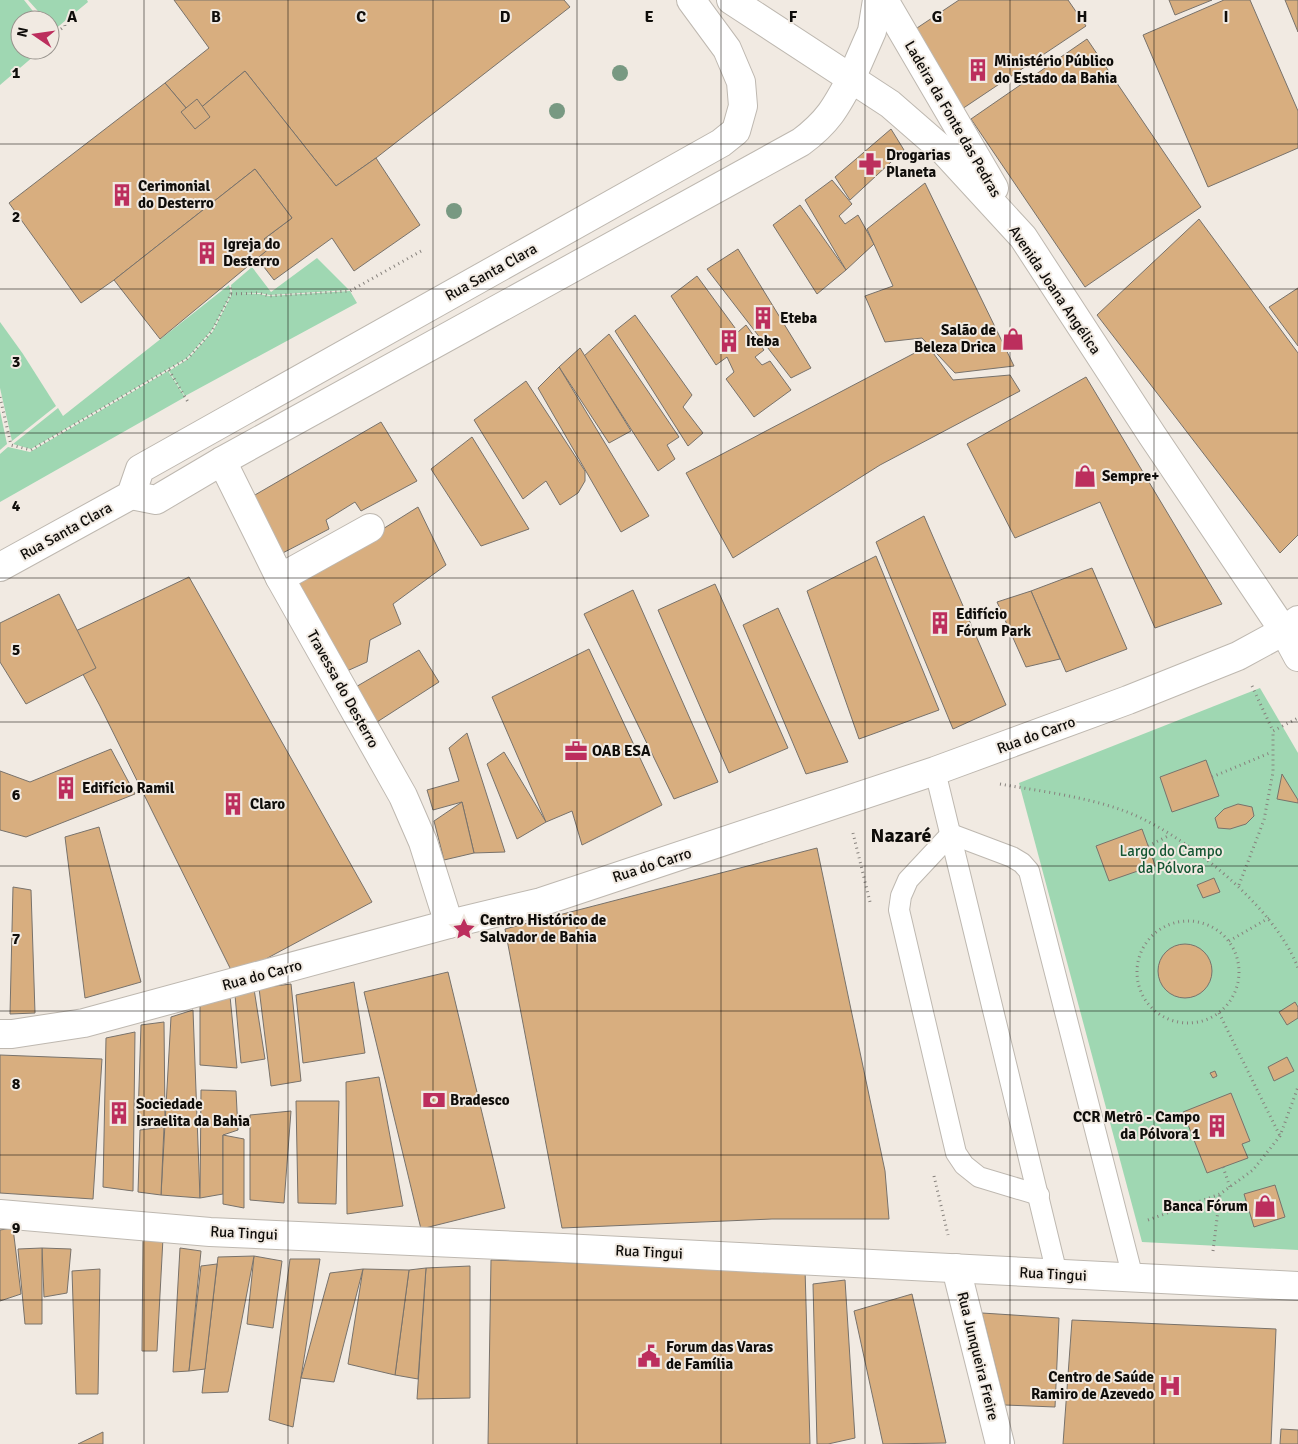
<svg xmlns="http://www.w3.org/2000/svg" width="1298" height="1444" viewBox="0 0 1298 1444" font-family="Signika,sans-serif">
<style>
.green{fill:#9fd7b2}
.building{fill:#d8ae7f;stroke:#78726b}
.lines{fill:none;stroke-linecap:round;stroke-linejoin:round}
.service-casing{stroke:#beb8b0;stroke-width:22}
.minor-casing{stroke:#beb8b0;stroke-width:30}
.tertiary-casing{stroke:#beb8b0;stroke-width:30}
.secondary-casing{stroke:#beb8b0;stroke-width:30}
.path{stroke:#87827d;stroke-width:3;stroke-dasharray:1 4;stroke-linecap:butt}
.service{stroke:#fff;stroke-width:20}
.minor{stroke:#fff;stroke-width:28}
.tertiary{stroke:#fff;stroke-width:28}
.secondary{stroke:#fff;stroke-width:28}
.tree{fill:#789982}
.grid{fill:none;stroke:#0f0d0a;stroke-width:1;stroke-opacity:0.55}
.labels{text-anchor:middle;stroke-width:4;stroke-linejoin:round;paint-order:stroke}
.poi-label{font-size:15px;font-weight:bold;fill:#0f0d0a;stroke:#f1eae2;text-anchor:start}
.street-label{font-size:15px;fill:#0f0d0a;stroke:#f1eae2}
.park-label{font-size:15px;fill:#155633;stroke:#f1eae2}
.district-label{font-size:20px;font-weight:bold;fill:#0f0d0a;stroke:#f1eae2}
.grid-label{font-size:16px;text-anchor:middle;font-weight:bold;fill:#0f0d0a;stroke:#f1eae2;stroke-width:4;stroke-linejoin:round;paint-order:stroke}
</style>
<rect width="100%" height="100%" fill="#f1eae2"/>
<g class="green">
<polygon points="0,0 24,0 40,20 20,20 20,50 41,50 0,85"/>
<polygon points="28,0 87,0 88,2 54,30 50,25 50,20 46,20"/>
<polygon points="317,258 349,290 270,295 259,293 240,294 259,294 269,296 350,291 357,303 185,396 169,371 188,359 213,331 232,294 231,285 252,267 271,292"/>
<polygon points="229,285 231,294 212,330 187,358 31,449 13,444 58,408 63,416"/>
<polygon points="0,322 23,354 56,406 12,441 0,388"/>
<polygon points="168,371 185,397 0,502 0,454 8,447 30,452"/>
<polygon points="0,411 7,444 0,450"/>
<polygon points="1260,688 1298,753 1298,1250 1142,1242 1019,783"/>
</g>
<g class="building">
<polygon points="174,0 564,0 570,7 376,158 336,186 245,71 192,115 165,83 209,48"/>
<polygon points="959,0 1068,0 1086,26 962,109 911,32"/>
<polygon points="1169,0 1212,0 1175,15"/>
<polygon points="1224,0 1250,0 1298,111 1298,148 1208,187 1143,35"/>
<polygon points="1285,0 1298,0 1298,32"/>
<polygon points="1087,39 1201,207 1085,287 971,119"/>
<polygon points="245,71 336,186 376,158 420,225 354,271 332,238 274,280 257,258 271,247 264,239 292,218 255,169 114,280 81,303 9,203 165,83 192,115"/>
<polygon points="197,99 210,117 195,129 181,112"/>
<polygon points="891,129 904,150 850,200 835,177"/>
<polygon points="255,169 292,218 264,239 271,247 160,339 114,280"/>
<polygon points="832,180 852,204 839,216 845,224 858,215 874,244 846,270 805,200"/>
<polygon points="925,183 1014,366 955,373 922,338 885,342 865,296 893,286 867,229"/>
<polygon points="800,205 846,270 817,294 773,225"/>
<polygon points="1199,219 1298,353 1298,535 1280,553 1097,315"/>
<polygon points="738,249 811,368 791,378 707,269"/>
<polygon points="697,276 738,332 746,325 764,350 755,357 762,365 770,361 791,390 754,417 726,379 734,372 727,357 716,365 671,296"/>
<polygon points="1298,288 1298,346 1269,307"/>
<polygon points="635,315 692,395 683,407 703,433 688,446 615,331"/>
<polygon points="609,334 679,437 667,445 675,459 658,471 584,356"/>
<polygon points="928,346 953,380 1010,375 1020,391 880,465 733,558 686,473"/>
<polygon points="580,348 631,431 609,443 559,367"/>
<polygon points="559,367 649,516 621,532 538,388"/>
<polygon points="1086,377 1222,604 1155,628 1100,502 1015,538 967,444"/>
<polygon points="526,381 585,471 585,481 578,493 560,505 546,481 523,499 474,420"/>
<polygon points="381,422 417,481 361,511 355,502 326,520 329,529 275,557 248,499"/>
<polygon points="472,437 529,529 481,546 431,469"/>
<polygon points="418,507 446,565 393,604 401,624 370,640 367,662 338,675 290,587"/>
<polygon points="924,516 1006,705 953,729 876,542"/>
<polygon points="876,556 939,710 859,739 807,591"/>
<polygon points="1092,568 1127,649 1066,672 1031,591"/>
<polygon points="189,577 372,902 234,976 100,706 63,637"/>
<polygon points="715,584 788,748 729,773 658,610"/>
<polygon points="633,590 718,782 674,799 584,614"/>
<polygon points="1031,591 1060,659 1026,667 997,602"/>
<polygon points="59,594 96,668 26,704 0,662 0,623"/>
<polygon points="778,608 848,762 806,774 743,625"/>
<polygon points="589,649 662,805 582,845 572,811 546,822 492,697"/>
<polygon points="419,650 439,682 377,722 354,688"/>
<polygon points="467,733 505,852 474,853 462,802 433,810 427,790 459,781 449,748"/>
<polygon points="111,749 135,794 26,837 0,830 0,771 30,782"/>
<polygon points="504,752 546,822 517,839 487,764"/>
<polygon points="1206,760 1219,796 1172,812 1160,777"/>
<polygon points="1282,774 1298,800 1298,803 1277,799"/>
<polygon points="462,802 474,853 444,860 434,821"/>
<polygon points="1238,804 1252,807 1254,816 1246,824 1230,829 1218,828 1215,818 1224,809"/>
<polygon points="99,827 141,982 85,998 65,837"/>
<polygon points="1142,829 1155,865 1109,881 1096,846"/>
<polygon points="817,848 885,1171 889,1219 772,1219 562,1228 505,929"/>
<polygon points="1214,878 1220,892 1203,898 1197,885"/>
<polygon points="13,887 31,890 35,1013 10,1014"/>
<circle cx="1185" cy="971" r="27"/>
<polygon points="448,972 505,1208 421,1229 364,992"/>
<polygon points="354,982 365,1053 303,1063 296,995"/>
<polygon points="291,984 301,1081 271,1086 259,988"/>
<polygon points="254,989 265,1059 241,1063 235,995"/>
<polygon points="230,996 237,1068 200,1065 200,1004"/>
<polygon points="1295,1002 1298,1007 1298,1018 1287,1025 1279,1012"/>
<polygon points="193,1010 200,1198 161,1195 171,1017"/>
<polygon points="164,1022 165,1120 138,1118 141,1025"/>
<polygon points="135,1032 133,1191 103,1187 106,1038"/>
<polygon points="0,1055 102,1059 93,1199 0,1193"/>
<polygon points="1287,1057 1294,1071 1274,1081 1268,1067"/>
<polygon points="1215,1071 1217,1076 1213,1078 1210,1073"/>
<polygon points="379,1077 403,1206 347,1214 346,1082"/>
<polygon points="201,1090 236,1091 238,1130 223,1135 223,1194 200,1198"/>
<polygon points="1231,1093 1250,1141 1242,1144 1248,1158 1207,1173 1183,1112"/>
<polygon points="296,1101 339,1101 336,1204 298,1203"/>
<polygon points="291,1111 284,1203 250,1200 250,1115"/>
<polygon points="164,1127 161,1195 138,1192 140,1130"/>
<polygon points="223,1135 244,1139 244,1208 223,1204"/>
<polygon points="1275,1185 1285,1217 1254,1227 1244,1194"/>
<polygon points="13,1228 21,1294 0,1301 0,1230"/>
<polygon points="163,1238 157,1351 142,1351 143,1239"/>
<polygon points="42,1248 71,1249 67,1293 44,1297"/>
<polygon points="42,1248 42,1324 25,1324 18,1249"/>
<polygon points="180,1248 201,1251 189,1371 173,1372"/>
<polygon points="254,1256 282,1261 273,1328 247,1324"/>
<polygon points="254,1256 228,1392 202,1393 218,1257"/>
<polygon points="290,1259 320,1259 293,1427 269,1420"/>
<polygon points="491,1260 662,1266 805,1268 810,1444 488,1444"/>
<polygon points="217,1264 205,1369 189,1371 201,1266"/>
<polygon points="470,1266 470,1398 417,1399 426,1268"/>
<polygon points="426,1268 418,1379 395,1375 409,1270"/>
<polygon points="100,1269 98,1394 76,1394 72,1271"/>
<polygon points="363,1269 409,1270 395,1375 348,1364"/>
<polygon points="363,1269 334,1382 301,1378 330,1273"/>
<polygon points="845,1280 855,1438 828,1444 817,1444 813,1284"/>
<polygon points="912,1294 946,1443 883,1444 854,1311"/>
<polygon points="982,1313 1059,1318 1055,1407 1005,1405"/>
<polygon points="1072,1320 1276,1329 1271,1444 1063,1444"/>
<polygon points="1281,1429 1298,1430 1298,1444 1280,1444"/>
<polygon points="103,1432 103,1444 78,1444"/>
</g>
<g class="lines">
<defs>
<g id="service">
<polyline points="935,771 1057,1274"/>
<polyline points="951,834 1012,857 1022,863 1029,871 1133,1278"/>
<polyline points="951,834 908,880 901,896 899,910 956,1153 964,1165 979,1177 1039,1195"/>
</g>
<g id="minor">
<polyline points="222,461 280,578 403,796 423,842 449,924"/>
<polyline points="280,578 370,528"/>
<polyline points="1284,631 1298,620"/>
<polyline points="0,1214 210,1232 563,1248 1298,1286"/>
<polyline points="956,1268 1000,1444"/>
</g>
<g id="tertiary">
<path d="M 131,495 L 156,500 L 222,461 L 801,142 C 828,122 836,107 851,79"/>
<polyline points="0,567 131,495 140,469 721,143 736,131 743,106 741,82 727,49 691,0"/>
<polyline points="0,1034 12,1034 84,1023 449,924 541,902 935,771 1128,700 1238,656 1284,631"/>
</g>
<g id="secondary">
<polyline points="731,0 890,104 944,151 1023,237 1152,435 1284,631 1298,657"/>
<polyline points="884,0 994,188"/>
<polyline points="851,79 872,31 877,0"/>
</g>
</defs>
<use href="#service" class="service-casing"/>
<use href="#minor" class="minor-casing"/>
<use href="#tertiary" class="tertiary-casing"/>
<use href="#secondary" class="secondary-casing"/>
<g class="path">
<polyline points="53,35 65,26 64,22"/>
<polyline points="231,294 259,293 269,296 350,291 423,250"/>
<polyline points="169,370 188,402"/>
<polyline points="0,397 11,445 31,450 188,358 212,331 231,294 230,284"/>
<polyline points="1252,686 1273,731 1298,718"/>
<polyline points="1212,777 1272,752"/>
<path d="M 1000,784 C 1039,791 1081,796 1119,809 C 1181,830 1275,906 1298,968"/>
<polyline points="853,833 870,902"/>
<polyline points="1148,846 1170,835"/>
<polyline points="1239,885 1264,820 1273,772 1273,731"/>
<circle cx="1188" cy="972" r="51"/>
<polyline points="1229,941 1269,918"/>
<polyline points="1219,1013 1280,1136"/>
<polyline points="1223,1167 1230,1187"/>
<polyline points="934,1176 948,1235"/>
<polyline points="1148,1220 1220,1194 1253,1170 1280,1136 1298,1087"/>
<polyline points="1213,1251 1220,1194"/>
</g>
<use href="#service" class="service"/>
<use href="#minor" class="minor"/>
<use href="#tertiary" class="tertiary"/>
<use href="#secondary" class="secondary"/>
</g>
<g class="tree">
<circle cx="620" cy="73" r="8"/>
<circle cx="557" cy="111" r="8"/>
<circle cx="454" cy="211" r="8"/>
</g>
<path class="grid" d="M 144,0 L 144,1444M 288,0 L 288,1444M 433,0 L 433,1444M 577,0 L 577,1444M 721,0 L 721,1444M 865,0 L 865,1444M 1010,0 L 1010,1444M 1154,0 L 1154,1444M 0,144 L 1298,144M 0,289 L 1298,289M 0,433 L 1298,433M 0,578 L 1298,578M 0,722 L 1298,722M 0,866 L 1298,866M 0,1011 L 1298,1011M 0,1155 L 1298,1155M 0,1300 L 1298,1300"/>
<defs>
<symbol id="building-bare" viewBox="-9 -9 18 18"><path d="M-4-6H4V6H1V3H-1V6H-4ZM-2.5-4.3h1.7v1.8h-1.7ZM.8-4.3h1.7v1.8H.8ZM-2.5-1h1.7V.8h-1.7ZM.8-1h1.7V.8H.8Z" fill="#bc2e5d" stroke="#f1eae2" stroke-width="2.5" paint-order="stroke"/></symbol>
<symbol id="pharmacy-bare" viewBox="-9 -9 18 18"><path d="M-2-6h4v4h4v4h-4v4h-4v-4h-4v-4h4Z" fill="#bc2e5d" stroke="#f1eae2" stroke-width="2.5" paint-order="stroke"/></symbol>
<symbol id="shop-bare" viewBox="-9 -9 18 18"><path d="M-5-2.5h2.3a2.7 3.5 0 0 1 5.4 0H5L5.5 6h-11ZM-1.5-2.5h3a1.5 2.3 0 0 0-3 0Z" fill="#bc2e5d" stroke="#f1eae2" stroke-width="2.5" paint-order="stroke"/></symbol>
<symbol id="office-bare" viewBox="-9 -9 18 18"><path d="M-6-3h4V-5.5h4V-3h4V5H-6ZM-1-4.5V-3h2v-1.5ZM-6 0V1H6V0Z" fill="#bc2e5d" stroke="#f1eae2" stroke-width="2.5" paint-order="stroke"/></symbol>
<symbol id="sight-bare" viewBox="-9 -9 18 18"><path d="M0-6L1.8-2.2L6-1.7L2.9 1.2L3.7 5.4L0 3.3L-3.7 5.4L-2.9 1.2L-6-1.7L-1.8-2.2Z" fill="#bc2e5d" stroke="#f1eae2" stroke-width="2.5" paint-order="stroke"/></symbol>
<symbol id="bank-bare" viewBox="-9 -9 18 18"><path d="M-6-4H6V4H-6ZM0-2.3a2.3 2.3 0 1 0 0 4.6a2.3 2.3 0 1 0 0-4.6Z" fill="#bc2e5d" stroke="#f1eae2" stroke-width="2.5" paint-order="stroke"/></symbol>
<symbol id="civic-bare" viewBox="-9 -9 18 18"><path d="M-.6-6.5H3V-4.5H.6V-3L4-1V1h2V6H-6V1h2V-1L-.6-3ZM-1.2 2.5V6h2.4V2.5Z" fill="#bc2e5d" stroke="#f1eae2" stroke-width="2.5" paint-order="stroke"/></symbol>
<symbol id="hospital-bare" viewBox="-9 -9 18 18"><path d="M-5-5h3v3.5h4V-5h3V5h-3V1.5h-4V5h-3Z" fill="#bc2e5d" stroke="#f1eae2" stroke-width="2.5" paint-order="stroke"/></symbol>
</defs>
<g fill-rule="evenodd">
<use href="#building-bare" x="962" y="54" width="32" height="32"/>
<use href="#pharmacy-bare" x="854" y="148" width="32" height="32"/>
<use href="#building-bare" x="106" y="179" width="32" height="32"/>
<use href="#building-bare" x="191" y="237" width="32" height="32"/>
<use href="#building-bare" x="747" y="302" width="32" height="32"/>
<use href="#shop-bare" x="997" y="323" width="32" height="32"/>
<use href="#building-bare" x="713" y="325" width="32" height="32"/>
<use href="#shop-bare" x="1069" y="460" width="32" height="32"/>
<use href="#building-bare" x="924" y="607" width="32" height="32"/>
<use href="#office-bare" x="560" y="735" width="32" height="32"/>
<use href="#building-bare" x="50" y="772" width="32" height="32"/>
<use href="#building-bare" x="217" y="788" width="32" height="32"/>
<use href="#sight-bare" x="448" y="913" width="32" height="32"/>
<use href="#bank-bare" x="418" y="1084" width="32" height="32"/>
<use href="#building-bare" x="103" y="1097" width="32" height="32"/>
<use href="#building-bare" x="1201" y="1110" width="32" height="32"/>
<use href="#shop-bare" x="1249" y="1190" width="32" height="32"/>
<use href="#civic-bare" x="633" y="1340" width="32" height="32"/>
<use href="#hospital-bare" x="1154" y="1370" width="32" height="32"/>
</g>
<g class="labels">
<g class="poi-label">
<text x="994" y="66">Ministério Público<tspan x="994" dy="17">do Estado da Bahia</tspan></text>
<text x="886" y="160">Drogarias<tspan x="886" dy="17">Planeta</tspan></text>
<text x="138" y="191">Cerimonial<tspan x="138" dy="17">do Desterro</tspan></text>
<text x="223" y="249">Igreja do<tspan x="223" dy="17">Desterro</tspan></text>
<text x="780" y="323">Eteba</text>
<text x="996" y="335" text-anchor="end">Salão de<tspan x="996" dy="17">Beleza Drica</tspan></text>
<text x="746" y="346">Iteba</text>
<text x="1102" y="481">Sempre+</text>
<text x="956" y="619">Edifício<tspan x="956" dy="17">Fórum Park</tspan></text>
<text x="592" y="756">OAB ESA</text>
<text x="82" y="793">Edifício Ramil</text>
<text x="250" y="809">Claro</text>
<text x="480" y="925">Centro Histórico de<tspan x="480" dy="17">Salvador de Bahia</tspan></text>
<text x="450" y="1105">Bradesco</text>
<text x="136" y="1109">Sociedade<tspan x="136" dy="17">Israelita da Bahia</tspan></text>
<text x="1200" y="1122" text-anchor="end">CCR Metrô - Campo<tspan x="1200" dy="17">da Pólvora 1</tspan></text>
<text x="1248" y="1211" text-anchor="end">Banca Fórum</text>
<text x="666" y="1352">Forum das Varas<tspan x="666" dy="17">de Família</tspan></text>
<text x="1154" y="1382" text-anchor="end">Centro de Saúde<tspan x="1154" dy="17">Ramiro de Azevedo</tspan></text>
</g>
<g class="street-label">
<text transform="translate(953 119) rotate(60)" y="5">Ladeira da Fonte das Pedras</text>
<text transform="translate(491 272) rotate(-29)" y="5">Rua Santa Clara</text>
<text transform="translate(1055 290) rotate(56)" y="5">Avenida Joana Angélica</text>
<text transform="translate(66 531) rotate(-29)" y="5">Rua Santa Clara</text>
<text transform="translate(343 689) rotate(61)" y="5">Travessa do Desterro</text>
<text transform="translate(1036 735) rotate(-20)" y="5">Rua do Carro</text>
<text transform="translate(652 865) rotate(-18)" y="5">Rua do Carro</text>
<text transform="translate(262 975) rotate(-15)" y="5">Rua do Carro</text>
<text transform="translate(244 1233) rotate(3)" y="5">Rua Tingui</text>
<text transform="translate(649 1252) rotate(3)" y="5">Rua Tingui</text>
<text transform="translate(1053 1274) rotate(3)" y="5">Rua Tingui</text>
<text transform="translate(978 1356) rotate(76)" y="5">Rua Junqueira Freire</text>
</g>
<g class="park-label">
<text x="1171" y="856">Largo do Campo<tspan x="1171" dy="17">da Pólvora</tspan></text>
</g>
<g class="district-label">
<text x="901" y="842">Nazaré</text>
</g>
</g>
<g class="grid-label">
<text x="72" y="22">A</text>
<text x="216" y="22">B</text>
<text x="361" y="22">C</text>
<text x="505" y="22">D</text>
<text x="649" y="22">E</text>
<text x="793" y="22">F</text>
<text x="937" y="22">G</text>
<text x="1082" y="22">H</text>
<text x="1226" y="22">I</text>
<text x="16" y="78">1</text>
<text x="16" y="222">2</text>
<text x="16" y="367">3</text>
<text x="16" y="511">4</text>
<text x="16" y="655">5</text>
<text x="16" y="800">6</text>
<text x="16" y="944">7</text>
<text x="16" y="1089">8</text>
<text x="16" y="1233">9</text>
</g>
<g transform="translate(35 35) rotate(283)"><circle r="24" fill="#f1eae2" stroke="#97928c"/>
<path d="M0-4L9 19L0 12L-9 19Z" fill="#bc2e5d"/>
<text y="-8" font-size="14" font-weight="bold" text-anchor="middle" fill="#0f0d0a">N</text>
</g>
</svg>
